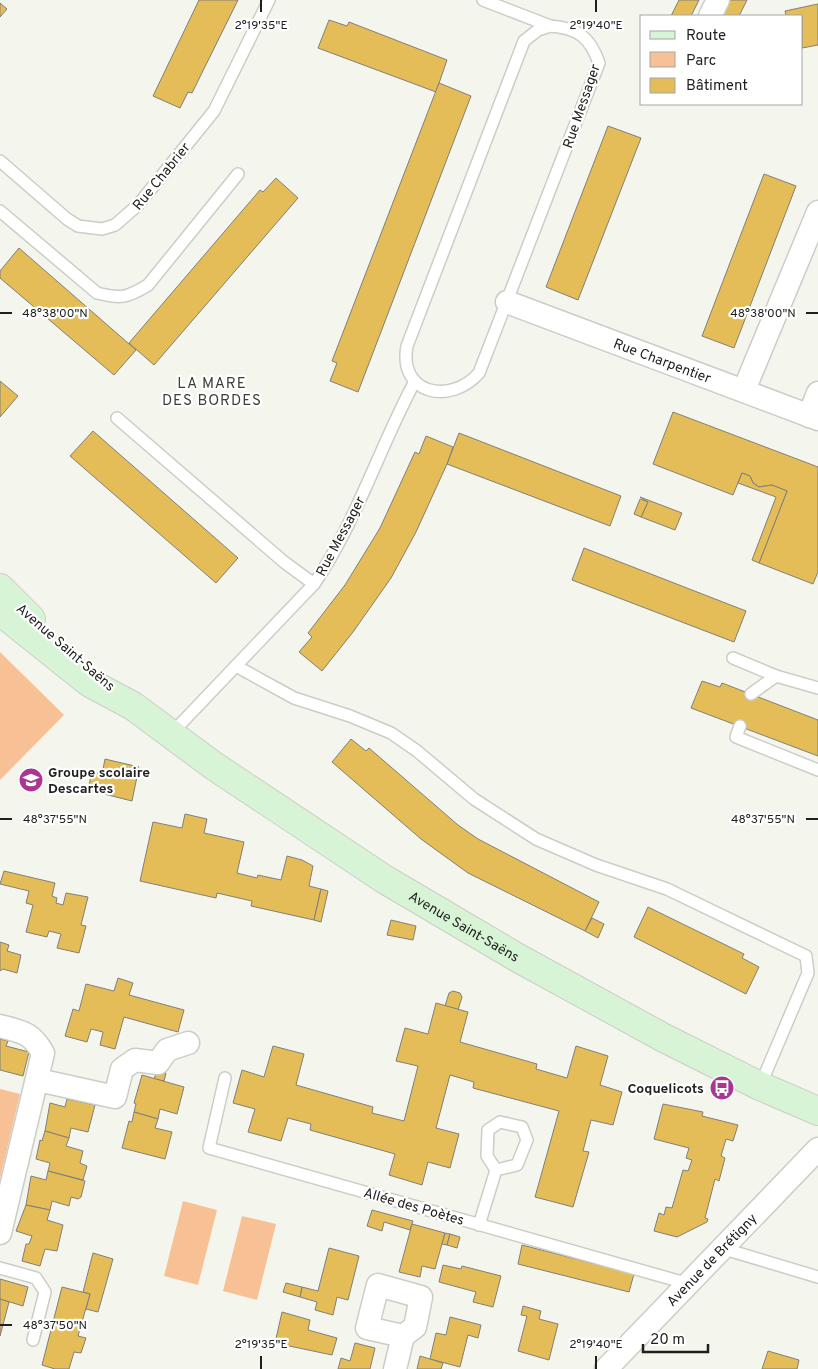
<svg xmlns="http://www.w3.org/2000/svg" width="818" height="1369" viewBox="0 0 818 1369" font-family="Overpass,sans-serif">
<style>
.green{fill:#f7c195}
.building{fill:#e4bd59;stroke:#817f78}
.lines{fill:none;stroke-linecap:round;stroke-linejoin:round}
.lane-casing{stroke:#cccdc6;stroke-width:14}
.street-casing{stroke:#cccdc6;stroke-width:25}
.secondary-casing{stroke:#cccdc6;stroke-width:30}
.lane{stroke:#fff;stroke-width:11}
.street{stroke:#fff;stroke-width:22}
.secondary{stroke:#d7f5d6;stroke-width:28}
.ticks{fill:none;stroke:#1f201d;stroke-width:2}
.labels{text-anchor:middle;stroke-width:4.5;stroke-linejoin:round;paint-order:stroke}
.street-label{font-size:14px;fill:#1f201d;stroke:#fff}
.poi-label{font-size:14px;font-weight:bold;fill:#1f201d;stroke:#fff;text-anchor:start}
.neighbourhood-label{font-size:15px;letter-spacing:1px;fill:#3e3f39;stroke:#fff}
.ticks-label{font-size:12px;text-anchor:middle;fill:#1f201d;stroke:#fff;stroke-width:4.5;stroke-linejoin:round;paint-order:stroke}
</style>
<rect width="100%" height="100%" fill="#f4f6ee"/>
<g class="green">
<polygon points="0,652 64,715 0,780"/>
<polygon points="0,1089 20,1094 0,1179"/>
<polygon points="183,1201 217,1210 198,1285 164,1276"/>
<polygon points="242,1216 276,1224 257,1300 223,1291"/>
</g>
<g class="building">
<polygon points="199,0 238,0 192,93 188,92 180,108 153,96"/>
<polygon points="679,0 699,0 691,16 671,16"/>
<polygon points="726,0 747,0 739,16 718,16"/>
<polygon points="0,3 7,9 0,17"/>
<polygon points="818,4 818,45 802,48 802,16 786,16 785,11"/>
<polygon points="329,20 347,26 349,22 447,60 436,92 318,48"/>
<polygon points="439,83 471,96 358,392 330,381 337,363 332,361"/>
<polygon points="608,126 641,138 578,300 546,287"/>
<polygon points="764,174 796,186 734,348 702,336"/>
<polygon points="276,178 298,198 154,365 129,343 260,190 263,192"/>
<polygon points="19,248 136,350 114,375 0,278 0,271"/>
<polygon points="0,381 18,396 0,417"/>
<polygon points="673,412 818,467 818,572 813,584 759,563 787,491 772,485 759,487 753,483 750,476 742,473 733,495 653,464"/>
<polygon points="93,431 238,558 216,583 70,456"/>
<polygon points="459,433 621,496 610,526 447,464"/>
<polygon points="426,436 453,447 447,464 416,532 391,578 353,632 322,671 299,652 312,637 308,633 345,585 380,528 415,452 419,454"/>
<polygon points="742,473 750,476 753,483 759,487 772,485 787,491 759,563 752,560 776,497 738,483"/>
<polygon points="640,497 682,513 675,530 641,517 648,502"/>
<polygon points="640,499 648,502 641,517 634,514"/>
<polygon points="584,548 746,611 734,642 572,580"/>
<polygon points="702,681 720,687 722,683 818,720 818,756 691,708"/>
<polygon points="351,739 366,751 369,748 458,825 478,839 599,902 585,931 468,873 421,839 332,762"/>
<polygon points="105,759 139,767 132,801 88,790 92,771 102,774"/>
<polygon points="185,814 207,819 204,833 244,842 237,873 257,878 258,875 281,880 287,856 302,860 313,866 309,886 321,889 314,920 251,906 252,901 217,893 216,898 140,881 153,822 182,828"/>
<polygon points="4,871 55,883 52,896 57,898 56,903 63,905 66,893 88,897 81,925 86,926 79,953 57,948 61,934 49,931 47,937 26,932 33,905 26,903 29,891 0,884"/>
<polygon points="321,889 328,891 321,922 314,920"/>
<polygon points="648,907 744,954 742,958 759,967 746,994 634,937"/>
<polygon points="592,918 604,924 598,938 585,931"/>
<polygon points="391,920 416,926 413,940 387,935"/>
<polygon points="0,942 9,945 7,951 21,955 17,973 3,969 0,971"/>
<polygon points="118,978 133,983 129,995 184,1010 178,1032 124,1017 115,1049 100,1045 103,1032 91,1029 87,1042 65,1036 73,1009 79,1011 86,984 114,991"/>
<polygon points="453,991 460,993 462,997 458,1010 445,1006 449,993"/>
<polygon points="436,1003 468,1012 460,1042 537,1064 536,1069 567,1078 576,1046 608,1056 600,1085 622,1092 613,1125 591,1120 583,1151 589,1152 573,1207 535,1197 559,1111 473,1088 474,1082 450,1075 436,1128 459,1134 450,1168 428,1162 422,1185 389,1175 395,1154 310,1130 311,1124 288,1118 281,1141 248,1132 255,1109 233,1103 242,1070 264,1077 273,1046 304,1054 296,1085 373,1107 372,1113 404,1121 418,1066 396,1061 405,1028 428,1034"/>
<polygon points="0,1039 8,1041 6,1046 29,1052 23,1076 0,1070"/>
<polygon points="157,1071 166,1073 164,1081 154,1079"/>
<polygon points="142,1075 184,1087 177,1114 160,1109 158,1119 134,1112 136,1104 134,1103"/>
<polygon points="67,1099 95,1105 88,1132 71,1128 69,1138 45,1131 50,1103 65,1107"/>
<polygon points="663,1104 703,1112 702,1116 738,1125 733,1141 726,1139 721,1156 725,1158 719,1181 715,1179 705,1218 708,1219 707,1222 677,1237 654,1231 659,1213 664,1215 666,1207 672,1208 683,1170 688,1171 692,1160 686,1158 689,1148 654,1139"/>
<polygon points="134,1112 158,1119 155,1128 172,1132 165,1159 122,1148 129,1121 132,1122"/>
<polygon points="45,1131 69,1138 66,1146 83,1151 80,1163 87,1166 83,1180 48,1171 50,1163 36,1159 40,1140 42,1141"/>
<polygon points="48,1171 85,1181 81,1197 78,1199 71,1197 69,1206 52,1201 50,1210 26,1205 31,1176 46,1180"/>
<polygon points="26,1205 50,1210 47,1220 63,1225 57,1251 45,1249 40,1266 22,1261 26,1244 29,1244 32,1236 16,1231"/>
<polygon points="372,1210 413,1221 410,1230 384,1222 382,1231 367,1226"/>
<polygon points="412,1224 445,1233 435,1269 422,1266 420,1277 399,1272"/>
<polygon points="445,1233 450,1234 447,1245 442,1244"/>
<polygon points="450,1234 460,1237 457,1248 447,1245"/>
<polygon points="522,1245 634,1274 629,1292 518,1264"/>
<polygon points="329,1248 359,1256 348,1300 337,1297 333,1315 315,1310 317,1302 300,1297 302,1287 318,1291"/>
<polygon points="93,1253 113,1259 98,1312 86,1309 90,1294 83,1292"/>
<polygon points="443,1265 461,1269 462,1266 501,1276 493,1307 473,1302 476,1292 439,1282"/>
<polygon points="0,1279 28,1287 23,1306 0,1299"/>
<polygon points="286,1283 302,1287 300,1297 283,1292"/>
<polygon points="62,1287 90,1294 78,1336 86,1338 81,1353 74,1352 69,1369 55,1369 42,1365"/>
<polygon points="0,1299 9,1302 0,1336"/>
<polygon points="523,1306 541,1311 539,1319 558,1324 549,1360 518,1351 527,1316 521,1315"/>
<polygon points="282,1312 310,1320 308,1330 337,1338 332,1355 275,1343"/>
<polygon points="450,1317 481,1325 478,1338 468,1335 460,1367 430,1359 436,1333 446,1335"/>
<polygon points="355,1343 375,1348 370,1369 338,1369 341,1358 350,1361"/>
<polygon points="768,1351 799,1360 797,1369 762,1369"/>
<polygon points="420,1356 443,1363 441,1369 417,1369"/>
</g>
<g class="lines">
<defs>
<g id="lane">
<polyline points="483,0 550,26"/>
<path d="M 550,26 C 578,28 590,37 599,63 L 479,373 C 451,405 398,395 407,346 L 524,41 L 538,30 Z"/>
<polyline points="0,161 67,219 78,226 102,229 115,225 138,205 214,111 269,0"/>
<path d="M 0,211 L 97,293 C 121,299 127,298 148,285 L 238,174"/>
<polyline points="117,418 284,562 314,584"/>
<polyline points="733,658 776,676 818,688"/>
<polyline points="236,666 294,698 350,716 391,733 417,751 474,799 536,839 596,865 667,889 806,956 808,973 760,1086"/>
<polyline points="751,694 776,676"/>
<polyline points="740,726 736,737 818,770"/>
<path d="M 171,734 L 314,584 C 357,521 379,448 415,381"/>
<polyline points="225,1078 209,1148 689,1284"/>
<polyline points="479,1225 496,1170 517,1165 527,1140 522,1127 500,1122 488,1130 487,1156 496,1170"/>
<polyline points="721,1248 818,1277"/>
<polyline points="0,1268 36,1278 45,1292 33,1340"/>
</g>
<g id="street">
<polyline points="710,16 718,0"/>
<path id="s1" d="M 507,302 L 818,419"/>
<polyline points="744,390 818,212"/>
<polyline points="809,416 818,393"/>
<path d="M 0,1026 C 22,1032 31,1032 43,1053 L 0,1233"/>
<polyline points="38,1080 115,1097 122,1069 135,1060 158,1063 167,1050 188,1043"/>
<polyline points="395,1369 403,1336 415,1327 421,1297 378,1285 367,1328 403,1336"/>
<path id="s2" d="M 606,1369 L 818,1149"/>
</g>
<g id="secondary">
<polyline points="0,588 31,619"/>
<path id="s3" d="M 0,611 L 90,683 L 133,706 L 214,766 L 384,879 L 518,958 L 664,1038 L 760,1086 L 818,1111"/>
</g>
</defs>
<use href="#lane" class="lane-casing"/>
<use href="#street" class="street-casing"/>
<use href="#secondary" class="secondary-casing"/>
<use href="#lane" class="lane"/>
<use href="#street" class="street"/>
<use href="#secondary" class="secondary"/>
</g>
<path class="ticks" d="M 261,0 L 261,12M 596,0 L 596,12M 0,313 L 12,313M 806,313 L 818,313M 0,819 L 12,819M 806,819 L 818,819M 0,1325 L 12,1325M 261,1356 L 261,1369M 596,1356 L 596,1369"/>
<defs>
<symbol id="school-disc" viewBox="-11 -11 22 22"><circle r="9.5" fill="#a83692" stroke="#fff"/><path d="M0-5L7-2L0 1L-7-2ZM-4 1L0 2.5L4 1V4Q0 6-4 4Z" fill="#fff"/></symbol>
<symbol id="bus-disc" viewBox="-11 -11 22 22"><circle r="9.5" fill="#a83692" stroke="#fff"/><path d="M-5-6H5V4H4V6H2V4H-2V6H-4V4H-5ZM-3.5-4V0h7V-4ZM-3.5 1.2v1.5H-2V1.2ZM2 1.2v1.5H3.5V1.2Z" fill="#fff"/></symbol>
</defs>
<g fill-rule="evenodd">
<use href="#school-disc" x="17" y="766" width="28" height="28"/>
<use href="#bus-disc" x="708" y="1074" width="28" height="28"/>
</g>
<g class="labels">
<g class="street-label">
<text transform="translate(581 106) rotate(-71)" y="5">Rue Messager</text>
<text transform="translate(161 176) rotate(-51)" y="5">Rue Chabrier</text>
<text dy="5" stroke="none"><textPath href="#s1" startOffset="166">Rue Charpentier</textPath></text>
<text transform="translate(340 536) rotate(-62)" y="5">Rue Messager</text>
<text transform="translate(66 647) rotate(41)" y="5">Avenue Saint-Saëns</text>
<text dy="5" stroke="none"><textPath href="#s3" startOffset="562">Avenue Saint-Saëns</textPath></text>
<text transform="translate(414 1206) rotate(16)" y="5">Allée des Poètes</text>
<text dy="5" stroke="none"><textPath href="#s2" startOffset="152">Avenue de Brétigny</textPath></text>
</g>
<g class="poi-label">
<text x="48" y="777">Groupe scolaire<tspan x="48" dy="16">Descartes</tspan></text>
<text x="704" y="1093" text-anchor="end">Coquelicots</text>
</g>
<g class="neighbourhood-label">
<text x="212" y="388">LA MARE<tspan x="212" dy="17">DES BORDES</tspan></text>
</g>
</g>
<g class="ticks-label">
<text x="261" y="29">2°19'35"E</text>
<text x="596" y="29">2°19'40"E</text>
<text x="55" y="317">48°38'00"N</text>
<text x="763" y="317">48°38'00"N</text>
<text x="55" y="823">48°37'55"N</text>
<text x="763" y="823">48°37'55"N</text>
<text x="55" y="1329">48°37'50"N</text>
<text x="261" y="1348">2°19'35"E</text>
<text x="596" y="1348">2°19'40"E</text>
</g>
<rect x="640" y="15" width="162" height="90" fill="#ffffff" stroke="#a5a6a5"/>
<rect x="650" y="31" width="25" height="8" fill="#d7f5d6" stroke="#a5a6a5"/>
<text x="686" y="40" font-size="15" fill="#1f201d">Route</text>
<rect x="650" y="52" width="25" height="15" fill="#f7c195" stroke="#a5a6a5"/>
<text x="686" y="65" font-size="15" fill="#1f201d">Parc</text>
<rect x="650" y="78" width="25" height="15" fill="#e4bd59" stroke="#a5a6a5"/>
<text x="686" y="90" font-size="15" fill="#1f201d">Bâtiment</text>
<path d="M643 1344v8h65v-8" fill="none" stroke="#1f201d" stroke-width="2.5"/>
<text x="650" y="1344" font-size="15" fill="#1f201d" stroke="#ffffff" stroke-width="4" paint-order="stroke">20 m</text>
</svg>
